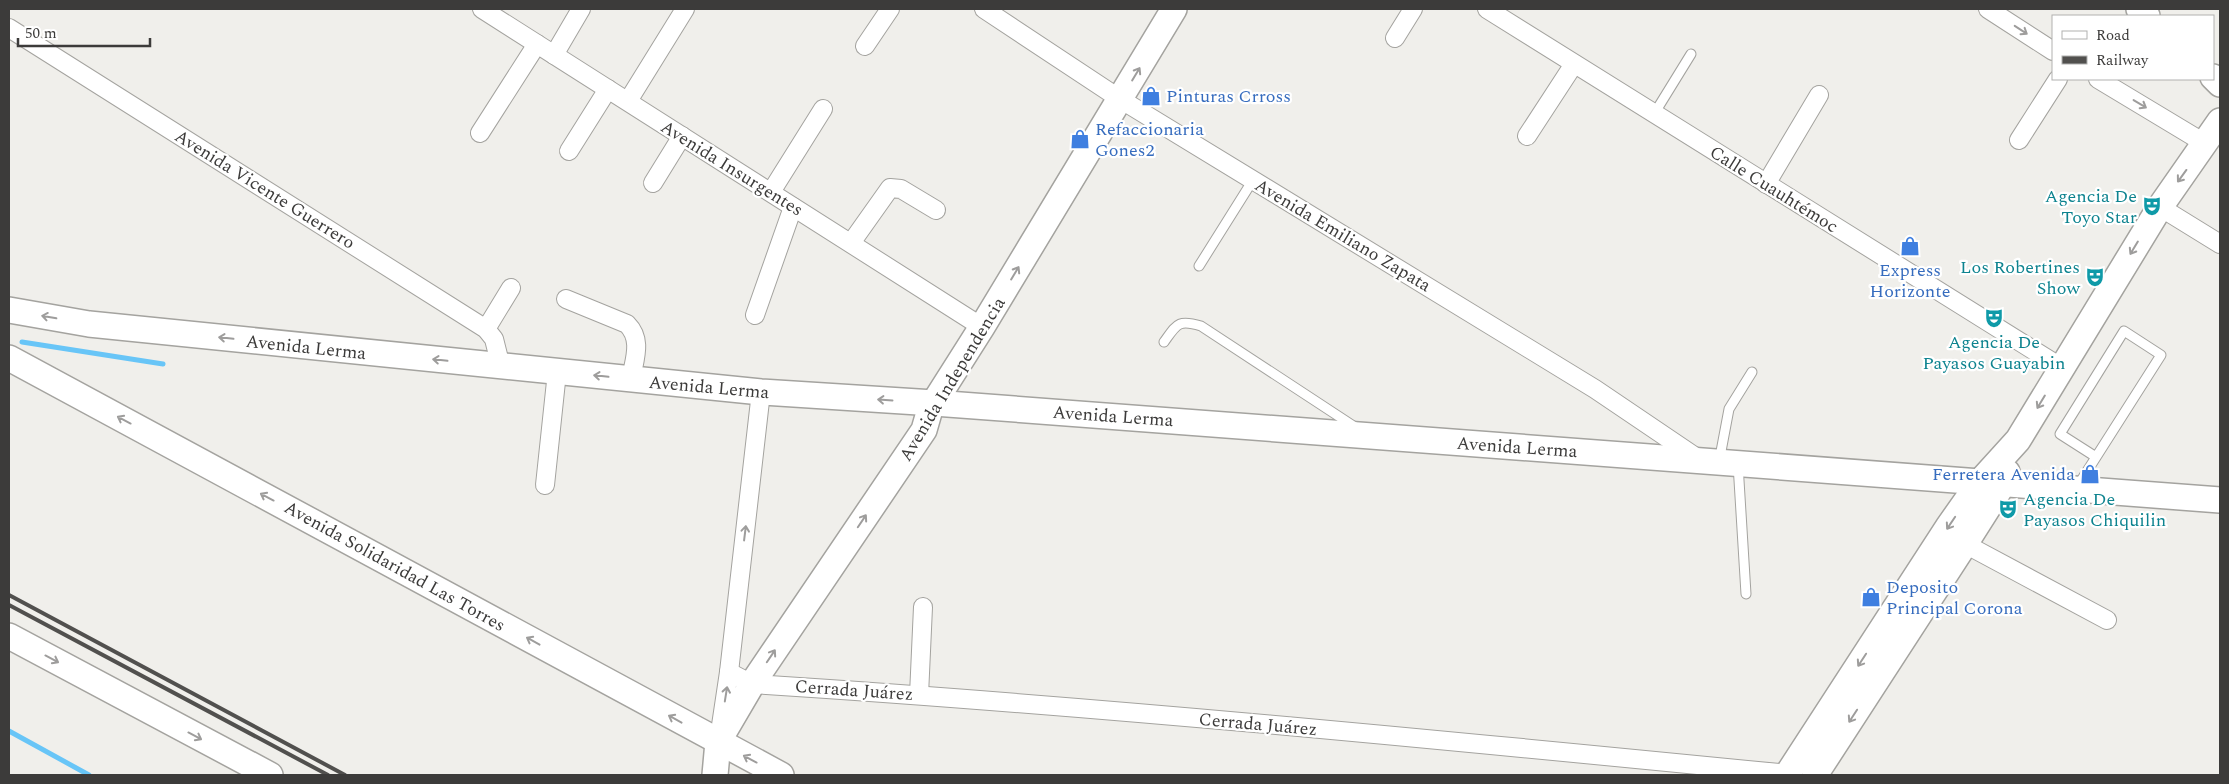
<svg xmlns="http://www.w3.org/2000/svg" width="2229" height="784" viewBox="0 0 2229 784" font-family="Spectral,serif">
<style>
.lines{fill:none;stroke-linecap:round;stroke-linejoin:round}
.stream{stroke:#68c5f7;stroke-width:5}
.lane-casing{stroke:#a4a39f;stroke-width:11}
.street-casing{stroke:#a4a39f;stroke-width:20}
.secondary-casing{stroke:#a4a39f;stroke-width:28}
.lane{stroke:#fff;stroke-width:9}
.street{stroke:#fff;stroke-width:18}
.secondary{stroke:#fff;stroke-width:25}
.rail{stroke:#51504e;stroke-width:4}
.oneway{stroke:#9e9d9c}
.labels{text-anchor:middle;stroke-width:4.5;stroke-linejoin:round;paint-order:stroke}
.shop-label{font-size:18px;fill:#366cbe;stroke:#fff;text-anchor:start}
.street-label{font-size:18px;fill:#3c3b3a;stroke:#fff}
.culture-label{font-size:18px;fill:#0d838f;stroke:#fff;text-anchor:end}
</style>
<rect width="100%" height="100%" fill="#f0efeb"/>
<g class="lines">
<g class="stream">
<polyline points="22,342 163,364"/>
<polyline points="9,731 89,775"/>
</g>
<defs>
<g id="lane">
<polyline points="1654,114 1691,54"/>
<polyline points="1199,266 1253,180"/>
<path d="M 1164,342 C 1177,324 1178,319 1201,326 L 1355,427"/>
<polyline points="1719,462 1729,409 1752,372"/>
<polyline points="1738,464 1746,594"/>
<polyline points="2077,487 2161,355 2124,331 2060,434 2096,457"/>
</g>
<g id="street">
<polyline points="482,9 982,327"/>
<polyline points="984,9 1120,99 1595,389 1700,460"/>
<polyline points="1487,9 2062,368"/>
<polyline points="1988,9 2053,51"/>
<polyline points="9,28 486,329 494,339 501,367"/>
<polyline points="1395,38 1413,9"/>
<polyline points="865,46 890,9"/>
<polyline points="554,55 581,9"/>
<polyline points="2098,79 2206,144"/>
<polyline points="628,101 685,9"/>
<polyline points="480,133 537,44"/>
<polyline points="1527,136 1574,64"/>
<polyline points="2019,140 2058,79"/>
<polyline points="569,151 608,89"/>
<polyline points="653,183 682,136"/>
<polyline points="1766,184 1819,95"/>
<polyline points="771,192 823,109"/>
<polyline points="2160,207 2220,244"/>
<polyline points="851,243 890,188 901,189 936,210"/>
<path d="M 566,299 L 627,324 C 643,340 634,360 631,379"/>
<polyline points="755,315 793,207"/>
<polyline points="486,329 511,288"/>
<polyline points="545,485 557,372"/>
<polyline points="1965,544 2107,620"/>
<path d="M 729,672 L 752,684 C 1098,706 1443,740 1789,774"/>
<polyline points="919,695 923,607"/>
<polyline points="720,732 729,672 761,392"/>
</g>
<g id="secondary">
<polyline points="2139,9 2147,16"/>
<polyline points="2213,77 2220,84"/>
<polyline points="9,310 89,324 761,392 934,403 2220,500"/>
<polyline points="9,358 781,775"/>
<polyline points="9,636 270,775"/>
<polyline points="715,775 718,742 752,684 924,430 930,409 982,327 1174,9"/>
<polyline points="1787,775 1948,527 1979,483 2018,440 2160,207 2220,121"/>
<polyline points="1815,775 1965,544 2003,484 2007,472"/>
</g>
</defs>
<use href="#lane" class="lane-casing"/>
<use href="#street" class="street-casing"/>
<use href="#secondary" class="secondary-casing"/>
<use href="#lane" class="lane"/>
<use href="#street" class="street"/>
<use href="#secondary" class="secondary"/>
<g class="rail">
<polyline points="9,595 345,775"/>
<polyline points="9,605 328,775"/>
</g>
</g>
<defs><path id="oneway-shaft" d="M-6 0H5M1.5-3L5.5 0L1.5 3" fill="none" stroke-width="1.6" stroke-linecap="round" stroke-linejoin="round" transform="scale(1.25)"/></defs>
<g class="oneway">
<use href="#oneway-shaft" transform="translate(2021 30) rotate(33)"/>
<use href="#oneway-shaft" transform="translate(1136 74) rotate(-59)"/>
<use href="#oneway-shaft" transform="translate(2140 104) rotate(31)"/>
<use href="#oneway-shaft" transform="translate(2182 176) rotate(126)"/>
<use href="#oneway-shaft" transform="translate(2134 248) rotate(121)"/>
<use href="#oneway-shaft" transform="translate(1015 273) rotate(-59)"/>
<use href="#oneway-shaft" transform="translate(49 317) rotate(-170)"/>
<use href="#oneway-shaft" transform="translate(226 338) rotate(-174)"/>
<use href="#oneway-shaft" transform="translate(440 360) rotate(-174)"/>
<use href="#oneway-shaft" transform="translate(601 376) rotate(-174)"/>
<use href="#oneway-shaft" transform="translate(885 400) rotate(-176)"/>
<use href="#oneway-shaft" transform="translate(2041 402) rotate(121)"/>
<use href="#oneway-shaft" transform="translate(124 420) rotate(-152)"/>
<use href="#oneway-shaft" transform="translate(267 497) rotate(-152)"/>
<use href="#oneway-shaft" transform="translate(862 521) rotate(-56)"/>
<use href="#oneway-shaft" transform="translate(1951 523) rotate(124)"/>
<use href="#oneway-shaft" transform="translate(745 533) rotate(-83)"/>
<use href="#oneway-shaft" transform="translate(533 641) rotate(-151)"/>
<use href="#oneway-shaft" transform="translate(771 656) rotate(-56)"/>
<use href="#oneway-shaft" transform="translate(52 659) rotate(28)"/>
<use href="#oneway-shaft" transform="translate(1862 660) rotate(123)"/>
<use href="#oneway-shaft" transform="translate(726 694) rotate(-81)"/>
<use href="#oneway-shaft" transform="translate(1853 716) rotate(123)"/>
<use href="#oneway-shaft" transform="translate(675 719) rotate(-151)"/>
<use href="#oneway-shaft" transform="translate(195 736) rotate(28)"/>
<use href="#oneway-shaft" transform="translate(750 759) rotate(-152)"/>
</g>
<defs>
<symbol id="shop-bare" viewBox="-9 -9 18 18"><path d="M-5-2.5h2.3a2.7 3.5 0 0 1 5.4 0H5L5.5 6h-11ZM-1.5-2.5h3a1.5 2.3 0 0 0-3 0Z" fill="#3f7fe0" stroke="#fff" stroke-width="2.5" paint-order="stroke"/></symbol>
<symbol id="theatre-bare" viewBox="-9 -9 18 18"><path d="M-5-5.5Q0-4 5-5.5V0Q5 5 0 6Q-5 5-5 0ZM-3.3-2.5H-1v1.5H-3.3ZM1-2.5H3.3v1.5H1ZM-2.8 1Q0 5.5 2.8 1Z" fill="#0f9aa8" stroke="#fff" stroke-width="2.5" paint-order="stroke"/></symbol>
</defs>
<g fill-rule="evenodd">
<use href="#shop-bare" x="1137" y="82" width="28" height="28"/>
<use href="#shop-bare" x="1066" y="125" width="28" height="28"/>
<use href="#theatre-bare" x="2138" y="192" width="28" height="28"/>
<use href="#shop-bare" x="1896" y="232" width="28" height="28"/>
<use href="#theatre-bare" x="2081" y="263" width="28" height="28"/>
<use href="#theatre-bare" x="1980" y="304" width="28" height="28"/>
<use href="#shop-bare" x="2076" y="460" width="28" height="28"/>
<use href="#theatre-bare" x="1994" y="495" width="28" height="28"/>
<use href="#shop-bare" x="1857" y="583" width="28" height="28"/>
</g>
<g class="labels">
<g class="shop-label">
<text x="1166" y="102">Pinturas Crross</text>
<text x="1095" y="135">Refaccionaria<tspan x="1095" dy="21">Gones2</tspan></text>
<text x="1910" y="276" text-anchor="middle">Express<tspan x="1910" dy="21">Horizonte</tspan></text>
<text x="2075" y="480" text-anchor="end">Ferretera Avenida</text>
<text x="1886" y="593">Deposito<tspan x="1886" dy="21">Principal Corona</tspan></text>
</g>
<g class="street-label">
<text transform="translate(732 168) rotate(32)" y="6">Avenida Insurgentes</text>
<text transform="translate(265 189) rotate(32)" y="6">Avenida Vicente Guerrero</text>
<text transform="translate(1774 189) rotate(32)" y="6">Calle Cuauhtémoc</text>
<text transform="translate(1343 235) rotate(31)" y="6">Avenida Emiliano Zapata</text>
<text transform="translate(306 347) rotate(6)" y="6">Avenida Lerma</text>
<text transform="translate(952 379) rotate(-59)" y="6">Avenida Independencia</text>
<text transform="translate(709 387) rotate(5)" y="6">Avenida Lerma</text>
<text transform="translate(1113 416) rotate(4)" y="6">Avenida Lerma</text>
<text transform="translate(1517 447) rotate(4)" y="6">Avenida Lerma</text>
<text transform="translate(395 566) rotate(29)" y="6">Avenida Solidaridad Las Torres</text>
<text transform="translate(854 690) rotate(4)" y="6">Cerrada Juárez</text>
<text transform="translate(1258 724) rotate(5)" y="6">Cerrada Juárez</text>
</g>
<g class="culture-label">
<text x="2137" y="202">Agencia De<tspan x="2137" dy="21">Toyo Star</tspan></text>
<text x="2080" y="273">Los Robertines<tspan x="2080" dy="21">Show</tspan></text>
<text x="1994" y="348" text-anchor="middle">Agencia De<tspan x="1994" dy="21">Payasos Guayabin</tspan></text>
<text x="2023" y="505" text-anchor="start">Agencia De<tspan x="2023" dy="21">Payasos Chiquilin</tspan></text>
</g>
</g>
<rect width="2229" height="784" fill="none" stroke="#3c3b3a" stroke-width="20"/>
<rect x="2052" y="15" width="162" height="65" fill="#ffffff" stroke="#b1b1b0"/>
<rect x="2062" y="31" width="25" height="8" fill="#ffffff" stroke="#b1b1b0"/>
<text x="2096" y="40" font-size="15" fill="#3c3b3a">Road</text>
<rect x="2062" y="56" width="25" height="8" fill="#51504e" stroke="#b1b1b0"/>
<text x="2096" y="65" font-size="15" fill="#3c3b3a">Railway</text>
<path d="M18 38v8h132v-8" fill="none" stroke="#3c3b3a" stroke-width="2.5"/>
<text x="25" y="38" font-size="15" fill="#3c3b3a" stroke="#ffffff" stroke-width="4" paint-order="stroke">50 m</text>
</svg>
